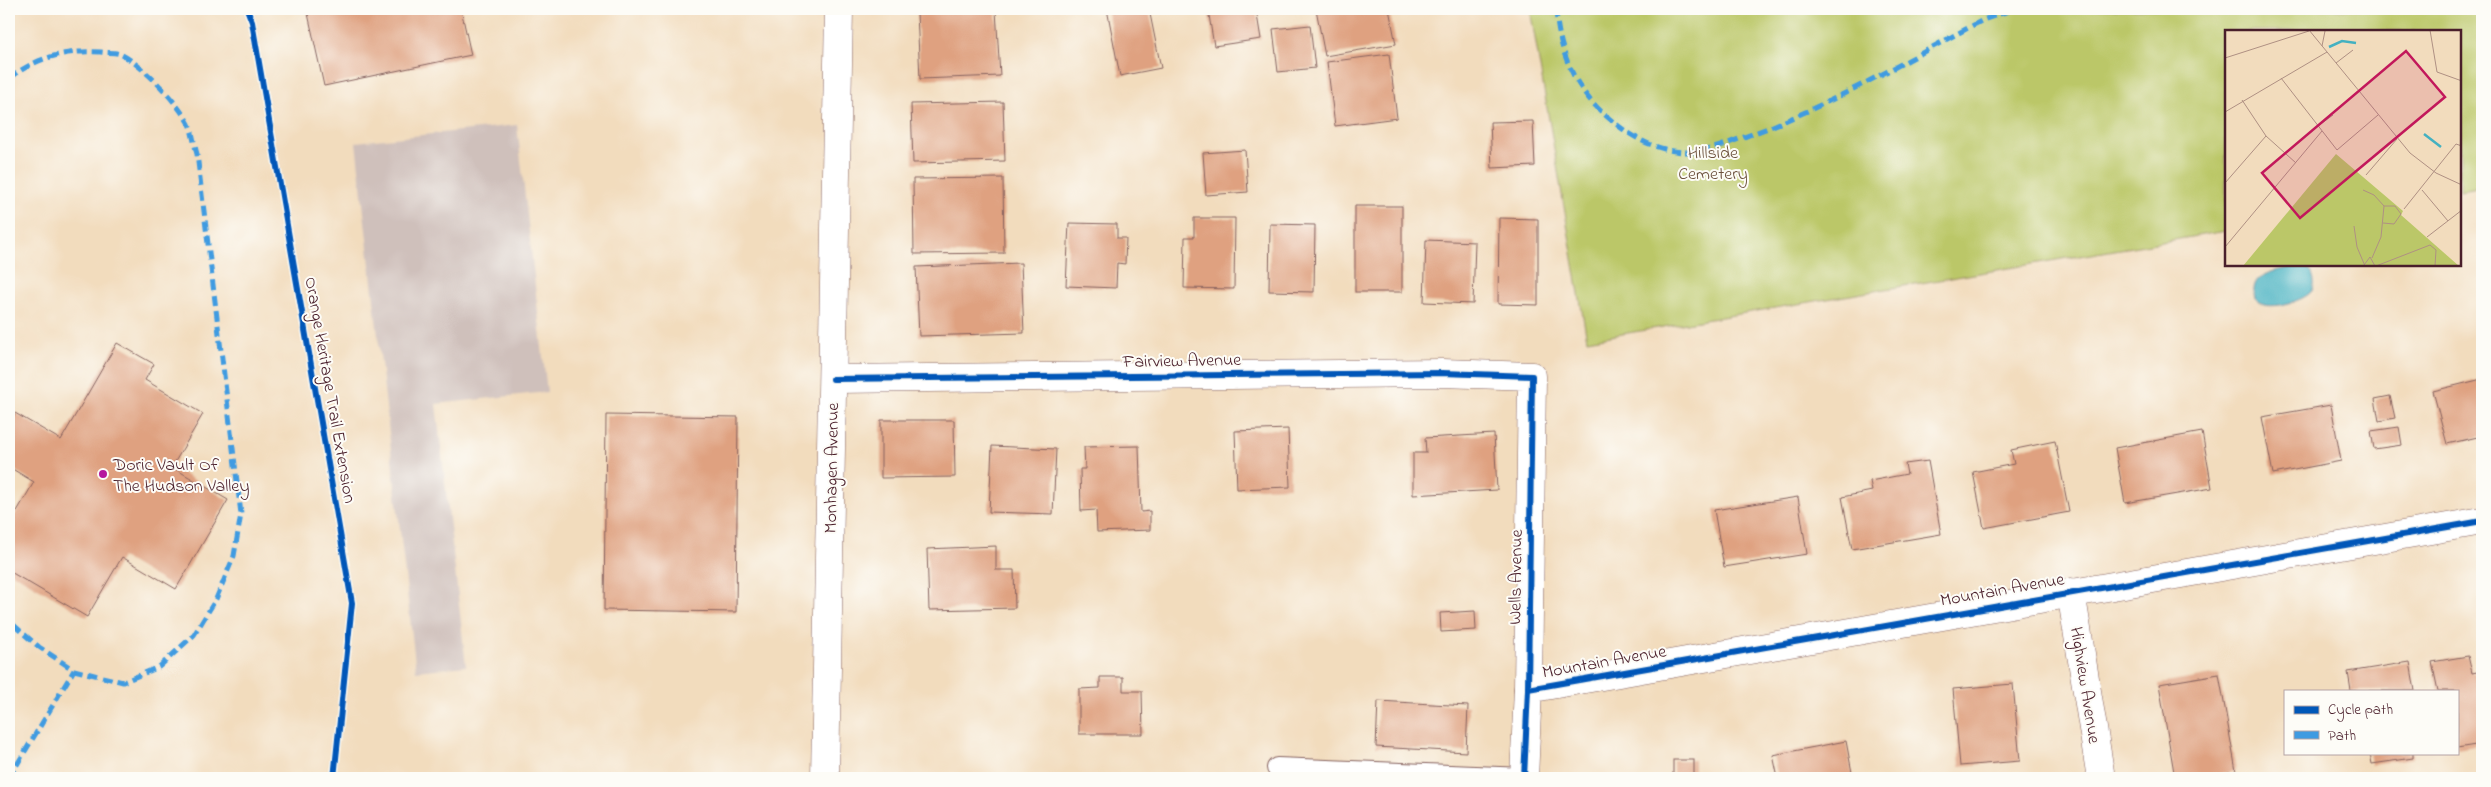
<svg xmlns="http://www.w3.org/2000/svg" width="2491" height="787" viewBox="0 0 2491 787" font-family="'Indie Flower',sans-serif">
<style>
.industrial{fill:#cfc0bb}
.green{fill:#bbc768;stroke:#82734a}
.water{fill:#44b1c1;stroke:#476876}
.building{fill:#dfa180}
.lines{fill:none;stroke-linecap:round;stroke-linejoin:round}
.service-casing{stroke:#85615e;stroke-width:22}
.minor-casing{stroke:#85615e;stroke-width:29}
.primary-casing{stroke:#85615e;stroke-width:29}
.service{stroke:#fff;stroke-width:20}
.minor{stroke:#fff;stroke-width:28}
.primary{stroke:#fff;stroke-width:28}
.quiet{stroke:#409be1;stroke-width:5;stroke-dasharray:10 5;stroke-linecap:butt}
.cycleway-casing{stroke:#fdfcf7;stroke-width:9}
.cycleway{stroke:#0057b8;stroke-width:6}
.poi-dot{fill:#b5179e;stroke:#fdfcf7;stroke-width:2}
.labels{text-anchor:middle;stroke-width:4;stroke-linejoin:round;paint-order:stroke}
.park-label{font-size:18px;fill:#6c513d;stroke:#fdfcf7}
.street-label{font-size:18px;fill:#4a1f2b;stroke:#fdfcf7}
.poi-label{font-size:18px;fill:#4a1f2b;stroke:#fdfcf7;text-anchor:start}
.inset-river{fill:none;stroke:#44b1c1;stroke-width:2.5}
.inset-road{fill:none;stroke:#af9083;stroke-width:1}
.view{fill:#c2185b;fill-opacity:0.15;stroke:#c2185b;stroke-width:2.5}
.inset-edge{fill:none;stroke:#4a1f2b;stroke-width:2.5}
</style>
<rect width="100%" height="100%" fill="#fdfcf7"/>
<filter id="ink" filterUnits="userSpaceOnUse"><feTurbulence type="fractalNoise" baseFrequency=".02" numOctaves="2"/><feDisplacementMap in="SourceGraphic" scale="10" xChannelSelector="R" yChannelSelector="G"/><feConvolveMatrix kernelMatrix="1 2 1 2 8 2 1 2 1" color-interpolation-filters="sRGB"/></filter>
<filter id="wash" filterUnits="userSpaceOnUse"><feTurbulence type="fractalNoise" baseFrequency=".0096" numOctaves="4" result="noise"/><feDisplacementMap in="SourceGraphic" scale="20" xChannelSelector="R" yChannelSelector="G"/><feGaussianBlur stdDeviation="1.12" result="paint"/><feColorMatrix in="noise" values="0 0 0 0 0 0 0 0 0 0 0 0 0 0 0 0 0 1.4 0 .05"/><feComposite in="paint" operator="in"/></filter>
<g filter="url(#wash)">
<rect width="100%" height="100%" fill="#f2dcbd"/>
<polygon class="industrial" points="517,125 547,392 436,404 466,666 416,671 356,142"/>
<polygon class="green" points="1530,9 2482,9 2482,187 2460,191 2460,31 2226,31 2226,231 1587,340"/>
<path class="water" d="M 2295,266 L 2304,267 L 2312,273 C 2314,279 2316,286 2311,292 C 2303,301 2276,308 2265,305 C 2261,304 2258,302 2255,299 C 2248,272 2275,272 2295,266 Z"/>
<g id="blocks">
<g class="building">
<polygon points="307,9 461,9 471,55 324,86"/>
<polygon points="1107,9 1149,9 1161,68 1120,76"/>
<polygon points="1208,9 1256,9 1261,39 1214,46"/>
<polygon points="1316,9 1389,9 1396,44 1325,56"/>
<polygon points="996,10 1000,76 920,79 917,13"/>
<polygon points="1310,25 1315,68 1278,72 1273,29"/>
<polygon points="1389,54 1397,118 1335,126 1327,62"/>
<polygon points="1003,102 1005,161 913,163 911,104"/>
<polygon points="1533,121 1535,166 1492,168 1490,122"/>
<polygon points="1245,150 1248,192 1206,195 1203,153"/>
<polygon points="1003,178 1004,253 914,254 913,179"/>
<rect x="1355" y="206" width="47" height="86"/>
<polygon points="1194,218 1235,218 1234,289 1184,288 1185,237 1194,237"/>
<polygon points="1499,218 1538,219 1538,305 1498,304"/>
<polygon points="1069,223 1117,224 1117,238 1126,238 1125,264 1117,263 1116,288 1066,286"/>
<polygon points="1270,224 1315,225 1314,292 1269,291"/>
<polygon points="1426,240 1475,242 1473,304 1424,302"/>
<polygon points="1021,263 1024,333 919,336 916,267"/>
<polygon points="117,343 154,364 145,380 203,414 172,467 228,500 176,589 122,557 87,617 9,571 9,525 34,482 9,467 9,425 15,413 61,440"/>
<polygon points="2482,379 2482,436 2447,444 2433,391"/>
<polygon points="2390,396 2395,418 2379,421 2375,399"/>
<polygon points="2331,405 2341,461 2273,474 2262,417"/>
<polygon points="606,415 738,417 736,612 604,610"/>
<polygon points="881,420 954,420 955,477 881,478"/>
<polygon points="2399,427 2402,445 2374,449 2371,431"/>
<polygon points="1288,429 1290,487 1237,489 1235,431"/>
<polygon points="2202,432 2212,488 2125,503 2115,448"/>
<polygon points="1494,434 1497,490 1413,495 1413,453 1426,453 1425,438"/>
<polygon points="2055,441 2069,512 1984,528 1973,472 2014,464 2011,450"/>
<polygon points="992,446 1056,449 1053,514 989,512"/>
<polygon points="1139,446 1141,512 1150,511 1150,530 1097,532 1096,510 1081,511 1080,469 1085,469 1084,447"/>
<polygon points="1928,461 1941,534 1852,549 1842,497 1872,491 1870,481 1907,474 1905,464"/>
<polygon points="1798,497 1807,554 1724,567 1714,510"/>
<polygon points="996,546 996,570 1014,570 1015,608 929,610 927,549"/>
<polygon points="1475,611 1476,630 1441,632 1440,613"/>
<polygon points="2468,656 2472,673 2482,671 2482,744 2457,748 2457,691 2438,691 2432,662"/>
<polygon points="2410,662 2415,691 2351,691 2348,672"/>
<polygon points="2219,674 2236,771 2191,778 2175,778 2159,684"/>
<polygon points="1100,677 1123,677 1123,691 1142,691 1143,734 1079,734 1079,689 1100,688"/>
<polygon points="2013,684 2020,761 1960,766 1953,689"/>
<polygon points="1378,701 1468,706 1466,752 1376,747"/>
<polygon points="1846,741 1853,778 1778,778 1773,755"/>
<polygon points="2370,753 2413,753 2413,758 2372,764"/>
<rect x="1673" y="760" width="21" height="18"/>
</g>
</g>
</g>
<g filter="url(#ink)">
<use href="#blocks" fill-opacity="0" stroke="#85615e" stroke-width="1"/>
<g class="lines">
<defs>
<polyline id="service" points="1277,768 1524,778"/>
<g id="minor">
<polyline points="833,379 1442,373 1532,376 1528,689 1524,778"/>
<polyline points="2071,592 2101,778"/>
<polyline points="1528,689 2482,521"/>
</g>
<polyline id="primary" points="825,778 839,9"/>
</defs>
<use href="#service" class="service-casing"/>
<use href="#minor" class="minor-casing"/>
<use href="#primary" class="primary-casing"/>
<use href="#service" class="service"/>
<use href="#minor" class="minor"/>
<use href="#primary" class="primary"/>
<g class="quiet">
<path d="M 1556,9 C 1558,47 1573,87 1603,113 C 1627,135 1656,153 1691,152 C 1712,151 1733,141 1752,134 C 1833,104 1907,60 1983,20 L 2014,9"/>
<path d="M 9,79 C 36,57 66,50 101,52 C 107,53 115,52 120,54 C 142,64 178,103 189,124 C 193,133 194,144 197,154 L 241,514 L 234,556 L 216,599 L 194,635 L 159,667 L 123,682 L 74,670 L 39,647 L 9,621"/>
<polyline points="9,778 74,670"/>
</g>
<defs>
<g id="cycleway">
<polyline points="247,9 252,22 352,603 334,778"/>
<polyline points="833,379 1442,373 1532,376 1528,689 1524,778"/>
<polyline points="1528,689 2482,521"/>
</g>
</defs>
<use href="#cycleway" class="cycleway-casing"/>
<use href="#cycleway" class="cycleway"/>
</g>
</g>
<circle class="poi-dot" cx="103" cy="474" r="5"/>
<g class="labels">
<g class="park-label">
<text x="1713" y="158">Hillside<tspan x="1713" dy="21">Cemetery</tspan></text>
</g>
<g class="street-label">
<text transform="translate(1182 360) rotate(-1)" y="6">Fairview Avenue</text>
<text transform="translate(331 390) rotate(80)" y="6">Orange Heritage Trail Extension</text>
<text transform="translate(831 468) rotate(-89)" y="6">Monhagen Avenue</text>
<text transform="translate(1515 577) rotate(-89)" y="6">Wells Avenue</text>
<text transform="translate(2002 589) rotate(-10)" y="6">Mountain Avenue</text>
<text transform="translate(1604 661) rotate(-10)" y="6">Mountain Avenue</text>
<text transform="translate(2086 685) rotate(81)" y="6">Highview Avenue</text>
</g>
<g class="poi-label">
<text x="113" y="470">Doric Vault Of<tspan x="113" dy="21">The Hudson Valley</tspan></text>
</g>
</g>
<g transform="translate(2225 30)">
<rect width="236" height="236" fill="#f2dcbd"/>
<path d="M 111,124 L 178,181 L 176,185 L 234,236 L 18,236 Z" fill="#bbc768"/>
<path class="inset-river" d="M 104,17 L 117,11 L 131,13M 199,104 L 216,117"/>
<path class="inset-road" d="M 84,0 L 185,123 L 211,143 L 237,155M 205,0 L 212,42 L 237,51M 97,16 L 100,1M 0,28 L 84,1M 111,33 L 128,20M 56,48 L 112,120 L 153,85M 17,70 L 41,106 L 71,133M 0,82 L 102,22M 93,96 L 108,85M 141,145 L 172,109M 0,153 L 41,106M 138,160 L 149,165 L 159,176 L 156,207 L 147,228M 197,160 L 223,191M 179,179 L 231,114 L 237,116M 158,193 L 169,194 L 176,184 L 170,176 L 159,176M 129,196 L 132,217 L 140,236M 202,207 L 237,180M 0,217 L 97,101M 139,235 L 145,227 L 150,236M 151,236 L 205,215 L 211,220 L 210,236"/>
<path class="view" d="M 181,21 L 220,67 L 75,188 L 37,143 Z"/>
<rect width="236" height="236" class="inset-edge"/>
</g>
<rect width="2491" height="787" fill="none" stroke="#fdfcf7" stroke-width="30"/>
<rect x="2284" y="690" width="175" height="65" fill="#fdfcf7" stroke="#b5a4a5"/>
<rect x="2294" y="706" width="25" height="8" fill="#0057b8" stroke="#b5a4a5"/>
<text x="2328" y="714" font-size="15" fill="#4a1f2b">Cycle path</text>
<rect x="2294" y="731" width="25" height="8" fill="#409be1" stroke="#b5a4a5"/>
<text x="2328" y="740" font-size="15" fill="#4a1f2b">Path</text>
</svg>
